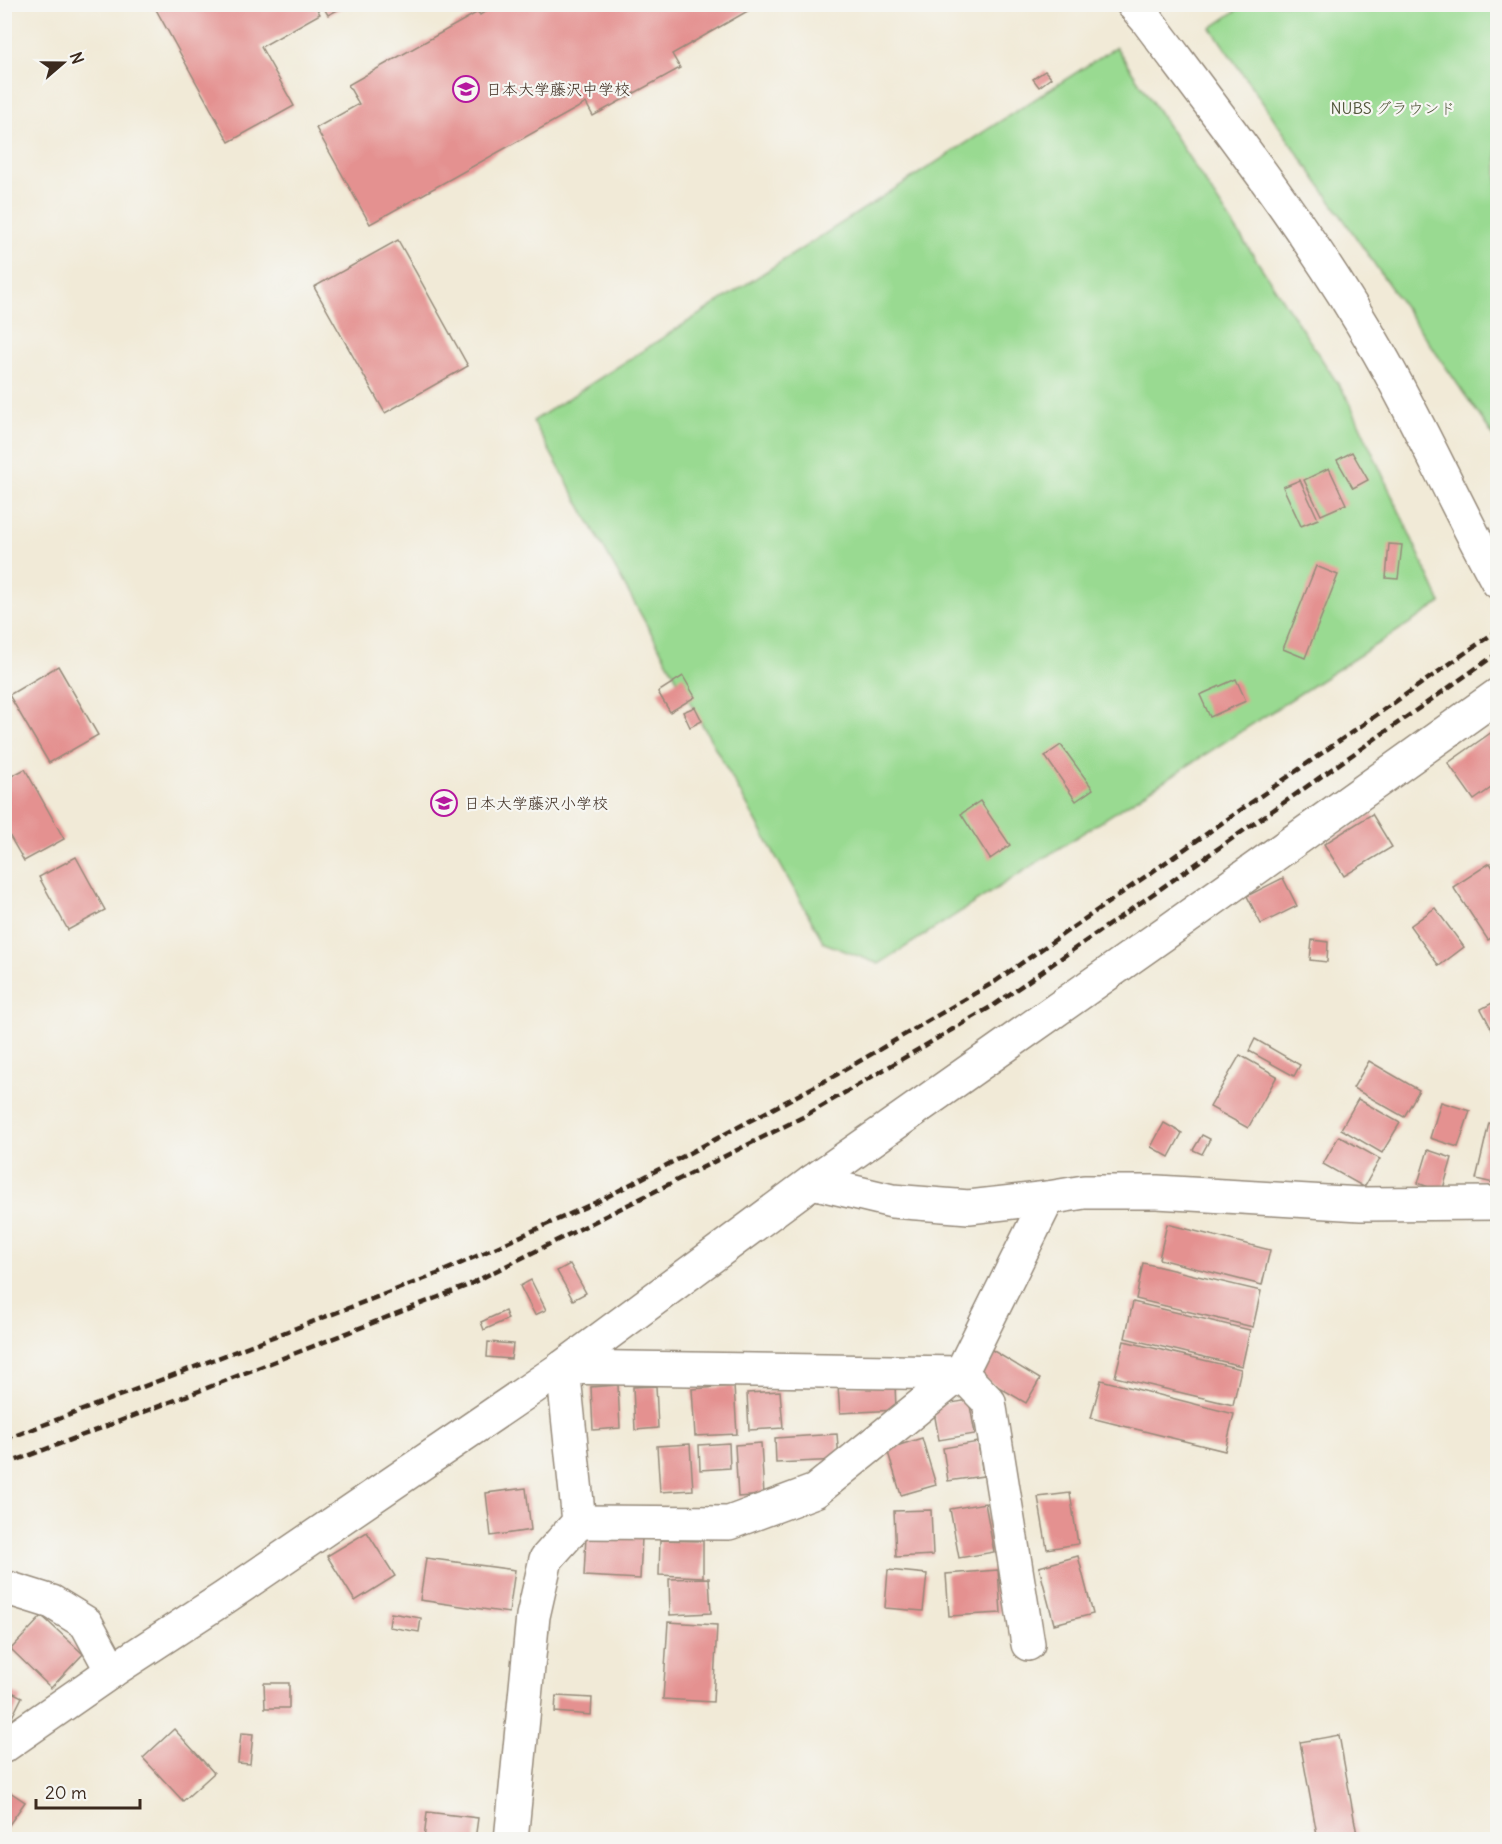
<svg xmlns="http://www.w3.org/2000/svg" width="1502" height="1844" viewBox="0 0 1502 1844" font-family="Delius,'Klee One',sans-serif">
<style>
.green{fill:#99da91;stroke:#6a8258;stroke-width:1.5}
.building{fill:#e49190}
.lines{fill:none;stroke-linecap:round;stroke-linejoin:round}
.minor-casing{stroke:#968a7a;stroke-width:36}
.minor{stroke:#fff;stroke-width:33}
.rail{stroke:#3b2a1e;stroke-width:4.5;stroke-dasharray:9 4.5;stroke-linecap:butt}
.labels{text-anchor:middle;stroke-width:4.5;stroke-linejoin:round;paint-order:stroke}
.poi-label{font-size:16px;fill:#3b2a1e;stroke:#f6f6f2;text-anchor:start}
.park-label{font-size:16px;fill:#52563b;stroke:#f6f6f2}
</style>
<rect width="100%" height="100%" fill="#f6f6f2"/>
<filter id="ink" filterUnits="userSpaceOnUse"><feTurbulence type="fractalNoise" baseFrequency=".0167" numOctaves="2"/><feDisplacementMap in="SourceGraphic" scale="12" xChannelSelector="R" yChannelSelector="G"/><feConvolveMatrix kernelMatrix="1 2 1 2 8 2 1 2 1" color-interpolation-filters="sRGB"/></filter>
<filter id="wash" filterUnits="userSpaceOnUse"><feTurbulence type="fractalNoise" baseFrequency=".008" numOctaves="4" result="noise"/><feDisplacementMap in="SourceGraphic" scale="24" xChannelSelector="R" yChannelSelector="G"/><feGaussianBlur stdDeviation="1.35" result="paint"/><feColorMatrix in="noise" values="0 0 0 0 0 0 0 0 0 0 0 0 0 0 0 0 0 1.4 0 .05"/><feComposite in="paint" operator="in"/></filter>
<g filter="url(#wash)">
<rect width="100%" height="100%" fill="#f1ead7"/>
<g class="green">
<polygon points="1246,4 1497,5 1497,441 1211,28"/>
<polygon points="1116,47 1348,399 1441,603 879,964 824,943 533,421"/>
</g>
<g id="blocks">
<g class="building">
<polygon points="153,4 314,4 320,14 261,47 294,106 229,142"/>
<polygon points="497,4 760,4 672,54 680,68 593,116 586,103 370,224 316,128 359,104 348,85 478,12 480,15"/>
<polygon points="322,5 347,5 328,15"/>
<polygon points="1045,71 1051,78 1039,87 1033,79"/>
<polygon points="398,240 468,366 385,413 314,287"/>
<polygon points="1352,452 1368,480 1353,488 1337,460"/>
<polygon points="1329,468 1346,504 1321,515 1304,480"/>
<polygon points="1300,480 1318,519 1301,526 1283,487"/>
<polygon points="1389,544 1402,545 1398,579 1386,578"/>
<polygon points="1316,566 1338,575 1305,658 1283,649"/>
<polygon points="58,666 98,735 49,763 9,695"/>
<polygon points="683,676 695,697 670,712 658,692"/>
<polygon points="1236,679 1246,701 1210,717 1200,695"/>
<polygon points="695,707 702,721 690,727 683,712"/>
<polygon points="1492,732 1498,740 1498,783 1474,800 1448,763"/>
<polygon points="1061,745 1093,789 1076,801 1045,756"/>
<polygon points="25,769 64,839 24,861 4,826 4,780"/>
<polygon points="980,801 1010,845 990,859 961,814"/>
<polygon points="1372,814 1392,847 1344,876 1324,844"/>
<polygon points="76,857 105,910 68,930 39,877"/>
<polygon points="1490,863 1498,875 1498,934 1488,940 1453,887"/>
<polygon points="1283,878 1297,906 1261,924 1247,896"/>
<polygon points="1435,908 1464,947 1439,966 1410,926"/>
<polygon points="1312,940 1328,942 1327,962 1310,960"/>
<polygon points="1498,1000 1498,1041 1481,1009"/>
<polygon points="1255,1039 1300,1065 1294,1076 1249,1051"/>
<polygon points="1240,1055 1277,1076 1248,1128 1210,1107"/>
<polygon points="1369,1061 1419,1090 1404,1117 1353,1088"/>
<polygon points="1358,1099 1400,1123 1382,1153 1341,1129"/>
<polygon points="1441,1102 1470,1111 1458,1147 1430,1138"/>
<polygon points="1164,1123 1182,1133 1169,1157 1151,1147"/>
<polygon points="1489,1123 1498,1125 1498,1184 1476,1179"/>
<polygon points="1202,1135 1210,1139 1202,1154 1193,1150"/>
<polygon points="1339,1136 1380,1159 1364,1187 1323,1164"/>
<polygon points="1428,1150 1452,1158 1442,1192 1418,1183"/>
<polygon points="1167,1224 1270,1250 1262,1285 1159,1259"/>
<polygon points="1143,1263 1261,1291 1253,1327 1136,1299"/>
<polygon points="570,1264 586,1293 573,1300 557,1271"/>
<polygon points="531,1280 546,1310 535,1315 520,1286"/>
<polygon points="1133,1302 1250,1330 1242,1366 1125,1338"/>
<polygon points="505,1311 508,1319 484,1330 481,1322"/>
<polygon points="1124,1341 1241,1369 1233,1405 1115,1377"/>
<polygon points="488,1342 513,1344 511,1359 487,1357"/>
<polygon points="987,1347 1040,1379 1026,1403 973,1372"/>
<polygon points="1101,1380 1234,1414 1225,1451 1091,1418"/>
<polygon points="895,1384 896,1410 840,1413 838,1387"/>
<polygon points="618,1385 620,1428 593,1430 591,1387"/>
<polygon points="656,1386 658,1428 635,1430 633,1387"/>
<polygon points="734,1386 737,1434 695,1436 692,1389"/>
<polygon points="780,1391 783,1428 749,1430 747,1393"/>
<polygon points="969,1400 975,1434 939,1440 933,1406"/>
<polygon points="837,1434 839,1460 776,1463 775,1438"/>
<polygon points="922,1438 936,1485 901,1495 887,1449"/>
<polygon points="978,1442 983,1476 948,1481 943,1448"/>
<polygon points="729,1443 730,1468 700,1470 699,1445"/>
<polygon points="761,1443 764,1495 738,1497 735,1445"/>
<polygon points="690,1444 693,1490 660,1492 657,1446"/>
<polygon points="526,1488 531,1530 491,1536 486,1493"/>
<polygon points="1070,1493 1078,1544 1047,1549 1038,1497"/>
<polygon points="985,1503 994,1552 959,1558 950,1509"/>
<polygon points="931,1510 933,1555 896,1557 894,1511"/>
<polygon points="367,1532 395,1576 355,1601 327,1556"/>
<polygon points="586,1535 642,1537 640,1579 584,1576"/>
<polygon points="660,1540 703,1541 703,1577 659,1575"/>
<polygon points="1078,1556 1093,1614 1054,1624 1039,1567"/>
<polygon points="426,1558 515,1570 509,1613 420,1600"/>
<polygon points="888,1570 927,1574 923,1611 885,1608"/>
<polygon points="998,1570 1001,1613 949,1616 946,1574"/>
<polygon points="709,1578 711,1613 670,1615 669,1579"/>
<polygon points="391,1613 421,1618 419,1632 389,1627"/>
<polygon points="42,1616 83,1654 51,1688 11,1649"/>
<polygon points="668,1622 717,1625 713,1702 663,1699"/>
<polygon points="264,1683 289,1683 289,1708 265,1708"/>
<polygon points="4,1688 22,1697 4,1733"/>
<polygon points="556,1696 592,1698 591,1715 555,1712"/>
<polygon points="174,1729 214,1773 183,1801 143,1758"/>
<polygon points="241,1733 253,1734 250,1764 238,1763"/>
<polygon points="1339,1735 1358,1840 1318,1840 1300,1742"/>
<polygon points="4,1788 25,1802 4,1832"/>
<polygon points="427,1812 478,1818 475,1840 424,1840"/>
</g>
</g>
</g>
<g filter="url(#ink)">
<use href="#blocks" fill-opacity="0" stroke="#968a7a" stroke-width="1.5"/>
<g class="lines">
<defs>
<g id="minor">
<path d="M 1133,4 L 1147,20 C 1228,128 1311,234 1378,351 C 1421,426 1456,506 1498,582"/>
<polyline points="812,1182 892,1201 969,1207 1048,1198 1084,1192 1157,1192 1361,1204 1498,1203"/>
<polyline points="579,1522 729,1523 815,1491 961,1373 1048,1198"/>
<polyline points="4,1587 52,1602 86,1623 112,1671"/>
<polyline points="4,1746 112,1671 224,1598 563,1367 812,1182 1171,929 1498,695"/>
<polyline points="511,1840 533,1616 546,1559 579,1522 563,1367 961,1373 989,1402 1028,1644"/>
</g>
</defs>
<use href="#minor" class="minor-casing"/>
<use href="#minor" class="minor"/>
<g class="rail">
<polyline points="4,1440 437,1274 601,1200 836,1075 996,981 1498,630"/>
<polyline points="4,1465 199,1391 464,1287 805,1116 994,1005 1498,653"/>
</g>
</g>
</g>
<defs>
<symbol id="school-ring" viewBox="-11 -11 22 22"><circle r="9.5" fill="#f6f6f2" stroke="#b5179e" stroke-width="1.5"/><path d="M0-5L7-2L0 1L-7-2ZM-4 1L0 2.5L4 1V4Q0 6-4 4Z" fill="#b5179e"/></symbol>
</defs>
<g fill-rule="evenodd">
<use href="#school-ring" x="451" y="74" width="30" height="30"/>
<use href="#school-ring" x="429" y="788" width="30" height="30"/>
</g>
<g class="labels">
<g class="poi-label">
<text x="486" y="95">日本大学藤沢中学校</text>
<text x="464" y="809">日本大学藤沢小学校</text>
</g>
<g class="park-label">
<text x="1393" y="114">NUBS グラウンド</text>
</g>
</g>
<rect width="1502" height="1844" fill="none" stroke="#f6f6f2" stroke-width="24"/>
<g transform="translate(63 63) rotate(70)" stroke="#f6f6f2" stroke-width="4.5" paint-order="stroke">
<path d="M0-4.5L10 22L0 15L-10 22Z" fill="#3b2a1e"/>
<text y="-9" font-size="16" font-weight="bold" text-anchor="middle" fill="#3b2a1e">N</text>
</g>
<path d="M36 1799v9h104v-9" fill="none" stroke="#3b2a1e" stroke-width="3"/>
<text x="45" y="1799" font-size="18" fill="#3b2a1e" stroke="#f6f6f2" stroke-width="4.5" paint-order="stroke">20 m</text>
</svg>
